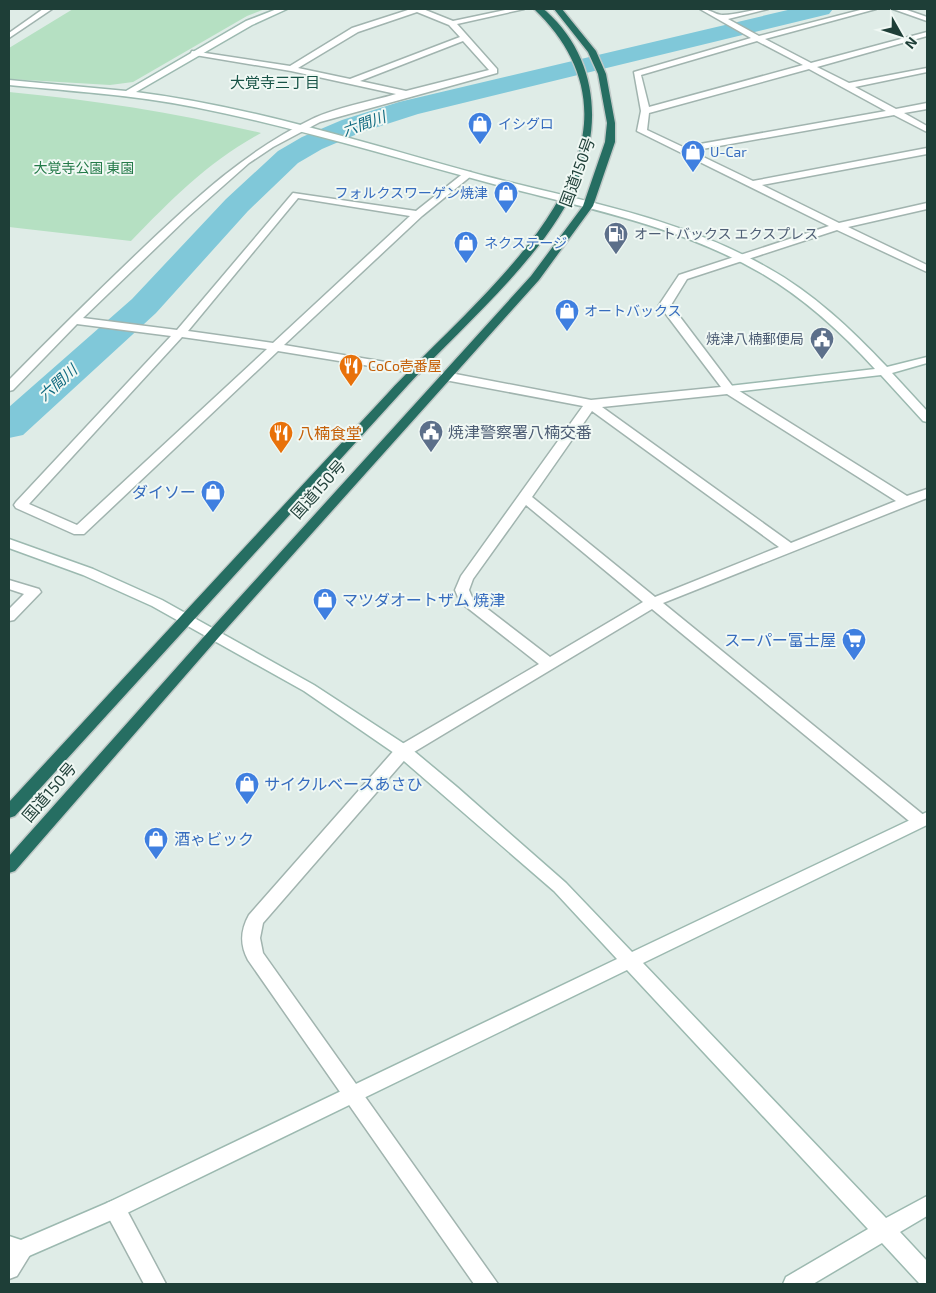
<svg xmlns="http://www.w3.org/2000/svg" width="936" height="1293" viewBox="0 0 936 1293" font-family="'Exo 2','Noto Sans JP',sans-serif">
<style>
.green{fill:#b5e0c2}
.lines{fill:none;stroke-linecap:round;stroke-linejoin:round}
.river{fill:#80c8d9;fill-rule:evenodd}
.street-casing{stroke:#a1b4af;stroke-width:3}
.secondary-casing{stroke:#9cb9b0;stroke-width:3}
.highway-casing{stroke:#c0c9c7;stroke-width:3}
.street{fill:#fff;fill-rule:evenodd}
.secondary{fill:#fff;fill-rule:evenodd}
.highway{fill:#266e62;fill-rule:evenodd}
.labels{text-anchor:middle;stroke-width:4;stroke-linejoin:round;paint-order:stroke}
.far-shop-label{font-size:14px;fill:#366cbe;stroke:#f0f8f4;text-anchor:start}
.far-park-label{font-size:14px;fill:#237a48;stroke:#f0f8f4}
.far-service-label{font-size:14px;fill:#4e5e75;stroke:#f0f8f4;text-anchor:start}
.far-food-label{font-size:14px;fill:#c56008;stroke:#f0f8f4;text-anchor:start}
.far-neighbourhood-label{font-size:15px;fill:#175346;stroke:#f0f8f4}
.far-water-label{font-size:15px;font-style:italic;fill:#116b81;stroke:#f0f8f4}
.street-label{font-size:16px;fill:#1e3e37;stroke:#f0f8f4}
.service-label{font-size:16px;fill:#4e5e75;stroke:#f0f8f4;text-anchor:start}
.food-label{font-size:16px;fill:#c56008;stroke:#f0f8f4;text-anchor:start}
.shop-label{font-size:16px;fill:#366cbe;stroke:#f0f8f4;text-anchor:start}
</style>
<rect width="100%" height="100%" fill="#dfece7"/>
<g class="green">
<polygon points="73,9 265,9 247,16 133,82 110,85 9,79 9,48"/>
<path d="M 9,92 C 94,100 177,113 261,133 C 208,162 172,199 131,241 L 9,227 Z"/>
</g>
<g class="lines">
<polygon class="river" points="792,9 833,9 829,14 418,114 362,132 322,149 298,163 248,211 156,313 23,435 9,438 9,407 132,299 226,199 278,151 302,137 342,120 399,102"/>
<defs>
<g id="street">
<polygon points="43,9 52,9 9,38 9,33"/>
<path d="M 411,9 L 423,9 L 453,21 L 510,9 L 524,9 L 457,24 L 497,69 L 497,73 L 320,122 L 273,147 L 249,163 L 188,217 L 83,318 L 177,330 L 293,193 L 416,211 L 465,172 L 471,172 L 471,176 L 422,216 L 284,345 L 415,367 L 421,371 L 419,374 L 278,351 L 84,534 L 74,534 L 16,508 L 14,505 L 16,502 L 171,336 L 77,324 L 13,390 L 9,391 L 9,380 C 53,335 98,291 144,247 C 196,198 247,150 312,119 C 337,107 369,102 396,94 L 291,71 L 195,55 L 191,53 L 192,51 L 290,66 L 352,28 ZM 417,12 L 449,25 L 460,37 L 350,79 L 298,68 L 358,32 ZM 463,41 L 489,70 L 406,91 L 360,81 ZM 298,198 L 410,216 L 273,343 L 188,331 ZM 182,337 L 267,349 L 77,525 L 29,504 Z"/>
<path d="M 700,9 C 709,8 715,15 723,15 C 738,15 752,9 768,9 L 728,19 L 759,36 L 864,9 L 876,9 L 765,39 L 811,63 L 927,32 L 927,36 L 817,67 L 849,83 L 927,68 L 927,72 L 855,87 L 896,109 L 927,103 L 927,109 L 904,113 L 927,126 L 927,132 L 894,115 L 691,151 L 753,181 L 927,148 L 927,154 L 762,185 L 839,223 L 927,203 L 927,209 L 848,227 L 927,265 L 927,272 L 837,230 L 687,279 L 671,305 L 733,387 L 907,496 L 927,489 L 927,498 L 663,603 L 926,817 L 927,823 L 920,827 L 914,825 L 652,609 L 409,755 L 263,923 L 260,938 L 263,953 L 498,1284 L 474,1284 L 248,960 C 240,945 240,931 249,915 L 397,747 L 539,664 L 460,602 L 455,590 L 461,576 L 583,406 L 445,380 L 441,379 L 441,373 L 445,372 L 591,400 L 721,387 L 659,305 L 679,275 L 829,226 L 637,131 L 641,111 L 634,72 L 751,38 ZM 757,41 L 803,65 L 649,107 L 641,75 ZM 809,69 L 886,111 L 683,147 L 647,130 L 649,113 ZM 727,394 L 896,501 L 791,543 L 602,407 ZM 592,411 L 779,547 L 655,597 L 532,497 ZM 526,505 L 643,602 L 550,657 L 472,597 L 469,590 L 473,579 Z"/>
<polygon points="893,9 904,9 927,17 927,21"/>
<polygon points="9,580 39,589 41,592 14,620 9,621 9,609 24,594 9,589"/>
<polygon points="115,1200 123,1203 166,1284 144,1284 104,1209 107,1203"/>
<path d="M 22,1241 L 30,1243 L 33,1250 L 17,1276 L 9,1279 C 8,1263 5,1247 22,1241 Z"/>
</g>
<g id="secondary">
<path d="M 277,9 L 287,9 L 252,25 L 136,92 C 255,107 370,145 485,176 C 581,201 681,218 768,268 C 813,293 851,329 887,367 L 927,357 L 927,363 L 892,373 L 927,411 L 927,422 L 923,421 L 881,375 L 725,393 L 723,390 L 729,386 L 875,369 C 841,332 804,298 761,273 C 680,226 586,208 497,185 C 396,158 296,127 194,107 C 133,95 71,91 9,85 L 9,80 L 126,91 L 246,21 Z"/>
<polygon points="9,539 93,569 162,600 314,685 409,747 457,787 566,883 632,952 927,812 927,825 643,963 886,1218 927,1196 927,1216 900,1232 927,1261 927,1284 919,1283 882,1243 813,1284 783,1284 786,1277 868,1229 627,970 123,1215 22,1259 9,1255 9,1236 21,1240 107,1203 617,959 554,891 397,755 304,691 152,606 83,575 9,548"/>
</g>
<g id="highway">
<path d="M 534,9 L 543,9 L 546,11 C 595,55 603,120 579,178 C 549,254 463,325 408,385 C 277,529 146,672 15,816 L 9,818 L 9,802 C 135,666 261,529 388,393 C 449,327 550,245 577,158 C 596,100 577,50 534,9 Z"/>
<polygon points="554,9 562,9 596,51 606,74 615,123 615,142 593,206 539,280 219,637 15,871 9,873 9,856 209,631 531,276 583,206 605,142 607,123 598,74 588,52"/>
</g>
</defs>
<use href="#street" class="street-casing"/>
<use href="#secondary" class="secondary-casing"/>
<use href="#highway" class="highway-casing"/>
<use href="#street" class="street"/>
<use href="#secondary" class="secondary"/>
<use href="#highway" class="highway"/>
</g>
<defs>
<symbol id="shop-pin" viewBox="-11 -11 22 30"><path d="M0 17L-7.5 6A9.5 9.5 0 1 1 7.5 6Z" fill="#3f7fe0" stroke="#f0f8f4"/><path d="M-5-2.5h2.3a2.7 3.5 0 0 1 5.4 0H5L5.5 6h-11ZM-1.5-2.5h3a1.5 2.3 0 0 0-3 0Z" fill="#fff"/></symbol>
<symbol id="fuel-pin" viewBox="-11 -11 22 30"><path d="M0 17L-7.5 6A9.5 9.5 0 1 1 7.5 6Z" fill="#5c6f8a" stroke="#f0f8f4"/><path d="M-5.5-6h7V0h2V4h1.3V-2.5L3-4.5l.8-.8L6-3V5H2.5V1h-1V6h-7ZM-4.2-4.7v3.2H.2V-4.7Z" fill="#fff"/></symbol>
<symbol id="civic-pin" viewBox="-11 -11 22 30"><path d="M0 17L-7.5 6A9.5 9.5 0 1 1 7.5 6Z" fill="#5c6f8a" stroke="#f0f8f4"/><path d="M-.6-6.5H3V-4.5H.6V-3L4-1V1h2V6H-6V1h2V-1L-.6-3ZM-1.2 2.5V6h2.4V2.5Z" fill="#fff"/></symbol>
<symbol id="restaurant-pin" viewBox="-11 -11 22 30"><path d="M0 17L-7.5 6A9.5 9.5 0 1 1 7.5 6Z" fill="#e8710a" stroke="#f0f8f4"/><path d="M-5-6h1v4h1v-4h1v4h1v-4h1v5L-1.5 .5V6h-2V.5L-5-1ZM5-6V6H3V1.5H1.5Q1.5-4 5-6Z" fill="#fff"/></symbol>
<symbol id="supermarket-pin" viewBox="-11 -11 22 30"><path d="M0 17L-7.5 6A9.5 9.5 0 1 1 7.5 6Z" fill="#3f7fe0" stroke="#f0f8f4"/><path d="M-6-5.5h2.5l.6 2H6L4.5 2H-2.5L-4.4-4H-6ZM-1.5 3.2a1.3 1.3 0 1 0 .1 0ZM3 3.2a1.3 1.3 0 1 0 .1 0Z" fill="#fff"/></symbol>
</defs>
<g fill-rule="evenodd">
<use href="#shop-pin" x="466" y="110" width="28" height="38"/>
<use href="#shop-pin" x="679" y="138" width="28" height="38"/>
<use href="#shop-pin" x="492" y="179" width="28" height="38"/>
<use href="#fuel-pin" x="602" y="220" width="28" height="38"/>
<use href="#shop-pin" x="452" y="229" width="28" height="38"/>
<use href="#shop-pin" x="553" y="297" width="28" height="38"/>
<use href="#civic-pin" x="808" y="325" width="28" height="38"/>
<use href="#restaurant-pin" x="337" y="352" width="28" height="38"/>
<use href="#civic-pin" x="417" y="418" width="28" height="38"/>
<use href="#restaurant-pin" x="267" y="419" width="28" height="38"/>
<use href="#shop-pin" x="199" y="478" width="28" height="38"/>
<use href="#shop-pin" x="311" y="586" width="28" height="38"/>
<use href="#supermarket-pin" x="840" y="626" width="28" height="38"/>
<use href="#shop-pin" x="233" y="770" width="28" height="38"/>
<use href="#shop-pin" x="142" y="825" width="28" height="38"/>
</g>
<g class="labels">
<g class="far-shop-label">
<text x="498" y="129">イシグロ</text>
<text x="710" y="157">U-Car</text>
<text x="488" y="198" text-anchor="end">フォルクスワーゲン焼津</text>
<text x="484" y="248">ネクステージ</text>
<text x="584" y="316">オートバックス</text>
</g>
<g class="far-park-label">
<text x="84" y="173">大覚寺公園 東園</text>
</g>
<g class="far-service-label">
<text x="634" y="239">オートバックス エクスプレス</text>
<text x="804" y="344" text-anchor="end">焼津八楠郵便局</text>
</g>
<g class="far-food-label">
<text x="368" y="371">CoCo壱番屋</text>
</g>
<g class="far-neighbourhood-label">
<text x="275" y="88">大覚寺三丁目</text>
</g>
<g class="far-water-label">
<text transform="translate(364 124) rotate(-20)" y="5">六間川</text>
<text transform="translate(58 383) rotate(-42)" y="5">六間川</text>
</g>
<g class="street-label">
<text transform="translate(577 172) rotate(-70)" y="6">国道150号</text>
<text transform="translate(318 489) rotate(-48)" y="6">国道150号</text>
<text transform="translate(49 792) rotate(-49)" y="6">国道150号</text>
</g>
<g class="service-label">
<text x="448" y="438">焼津警察署八楠交番</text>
</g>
<g class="food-label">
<text x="298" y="439">八楠食堂</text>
</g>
<g class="shop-label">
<text x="196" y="498" text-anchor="end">ダイソー</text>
<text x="342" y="606">マツダオートザム 焼津</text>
<text x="836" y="646" text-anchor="end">スーパー富士屋</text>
<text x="264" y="790">サイクルベースあさひ</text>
<text x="174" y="845">酒ゃビック</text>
</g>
</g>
<rect width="936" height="1293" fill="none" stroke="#1e3e37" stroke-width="20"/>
<g transform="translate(901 35) rotate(129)" stroke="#f0f8f4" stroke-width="4" paint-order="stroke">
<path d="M0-4L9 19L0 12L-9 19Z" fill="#1e3e37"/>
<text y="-8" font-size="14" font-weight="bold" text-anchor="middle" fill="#1e3e37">N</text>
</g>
</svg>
